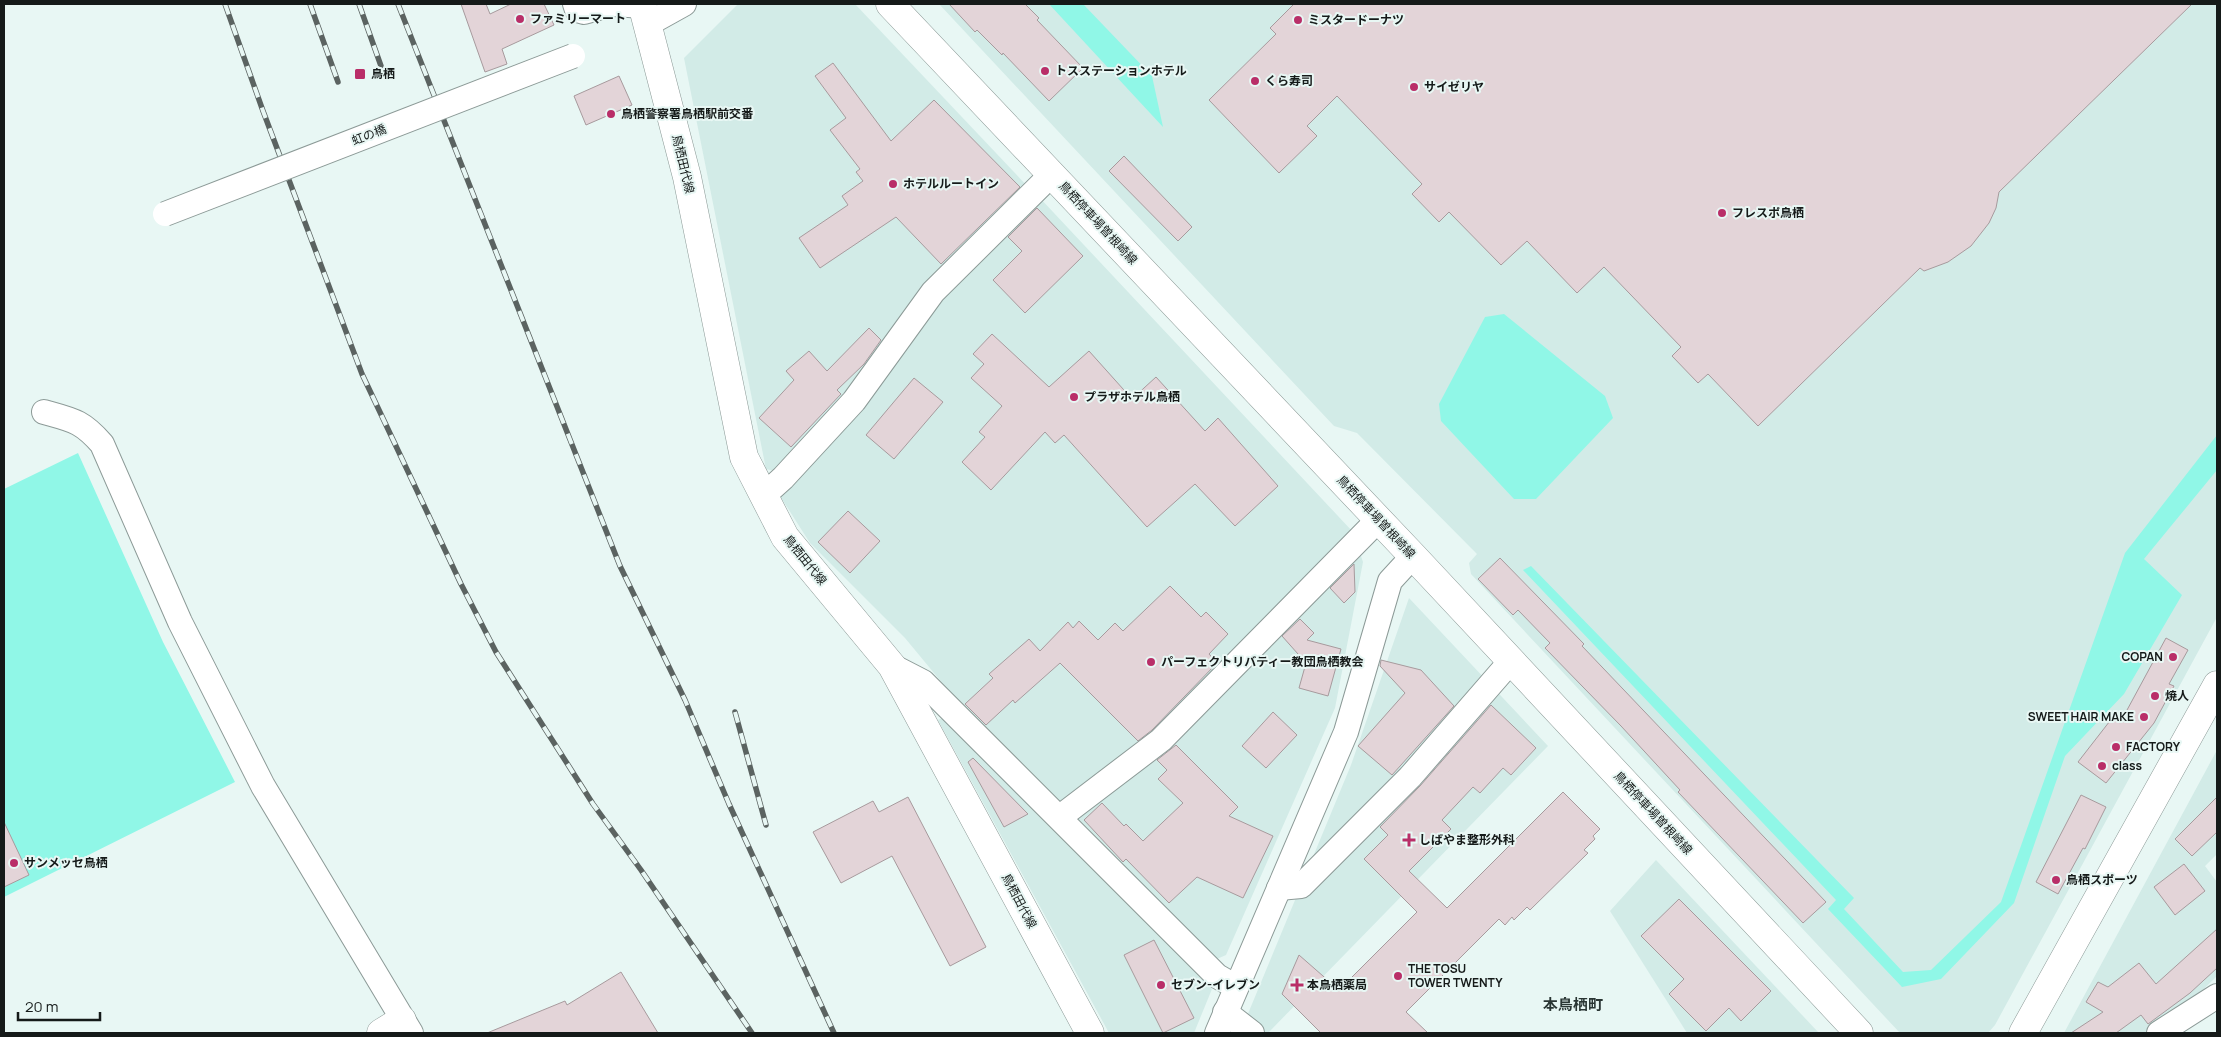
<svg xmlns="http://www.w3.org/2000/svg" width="2221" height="1037" viewBox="0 0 2221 1037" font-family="Manrope,'Noto Sans JP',sans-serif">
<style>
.built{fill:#d2ebe7}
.green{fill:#90f7e7}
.building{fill:#e3d4d8;stroke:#a79a9d}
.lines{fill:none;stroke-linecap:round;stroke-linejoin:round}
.street-casing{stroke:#8c9a97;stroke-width:26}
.secondary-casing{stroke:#8c9a97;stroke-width:29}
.street{stroke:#fff;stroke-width:24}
.secondary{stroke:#fff;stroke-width:28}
.rail-casing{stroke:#5b6361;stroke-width:5.5}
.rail{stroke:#e8f7f4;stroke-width:4;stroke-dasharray:11;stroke-linecap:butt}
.street-bridge-casing{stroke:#8c9a97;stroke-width:26;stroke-linecap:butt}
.street-bridge{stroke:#fff;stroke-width:24}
.poi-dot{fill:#b92e68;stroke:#e8f7f4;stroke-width:2}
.labels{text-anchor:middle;stroke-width:4;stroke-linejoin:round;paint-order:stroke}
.poi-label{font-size:12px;font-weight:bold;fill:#151a19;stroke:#e8f7f4;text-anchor:start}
.street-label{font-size:12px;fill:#151a19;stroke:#e8f7f4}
.quarter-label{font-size:15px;font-weight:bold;fill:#2a3634;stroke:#e8f7f4}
</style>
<rect width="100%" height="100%" fill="#e8f7f4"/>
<g class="built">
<polygon points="738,4 855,4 1030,189 846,400 778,472 766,469 684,58"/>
<polygon points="939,4 2217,4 2217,617 1995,1025 1988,1033 1900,1033 1471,574 1469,563 1477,554 1357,433 1334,426"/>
<polygon points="1039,197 1353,532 1363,562 1335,708 1226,955 1210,962 963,708 905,638 810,543 780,496 940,293"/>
<polygon points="1409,598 1548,746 1268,1033 1240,1033 1351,765"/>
<polygon points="945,717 1212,989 1194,1033 1109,1033 938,720"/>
<polygon points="2217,750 2217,854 2205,866 2217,882 2217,976 2182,1010 2144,1033 2064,1033"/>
<polygon points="1656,860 1819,1033 1687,1033 1610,911"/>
</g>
<g class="green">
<polygon points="1049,4 1083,4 1152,76 1163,127"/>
<polygon points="1504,314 1605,396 1613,418 1536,499 1514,499 1441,421 1439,404 1485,317"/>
<polygon points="2217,435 2217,470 2144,559 2182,595 2124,694 2065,756 2014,903 1941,979 1902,987 1828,909 1836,900 1523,570 1531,566 1854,898 1844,909 1903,972 1931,970 2001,902 2125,553"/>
<polygon points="78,453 163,642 235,782 4,897 4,489"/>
</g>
<g class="building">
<polygon points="461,4 486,4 490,14 511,4 544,4 554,25 502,49 507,64 485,72"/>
<polygon points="949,4 1025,4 1039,18 1037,20 1083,68 1049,101 1003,53 1002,55 977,30 975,32"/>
<polygon points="1294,4 2192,4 1999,192 1996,208 1989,223 1971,246 1948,262 1924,271 1920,268 1758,426 1708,374 1698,383 1672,356 1681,347 1604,267 1577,293 1527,241 1501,265 1449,212 1439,222 1412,194 1422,184 1337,96 1307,126 1317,136 1279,173 1209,100 1276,34 1270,28"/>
<polygon points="833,63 891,141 934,100 1020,187 941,264 896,217 820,268 799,238 848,205 842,196 863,181 856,172 860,169 830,130 846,118 815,76"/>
<polygon points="619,76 632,105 586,125 574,96"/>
<polygon points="1124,156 1192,227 1178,241 1109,171"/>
<polygon points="1037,208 1083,256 1025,313 993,280 1022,251 1008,237"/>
<polygon points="869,328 881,340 864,364 837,390 841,394 791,447 759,418 794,380 786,371 809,351 827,371"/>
<polygon points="992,334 1049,387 1089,351 1132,399 1156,377 1205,431 1218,418 1278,486 1235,526 1195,484 1147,527 1064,435 1055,443 1045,432 991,490 962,462 985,437 979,432 1002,406 971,378 984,364 973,354"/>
<polygon points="914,378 943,402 894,459 866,435"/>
<polygon points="848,511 880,541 850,573 818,542"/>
<polygon points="1500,558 1584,644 1582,646 1826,902 1803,923 1678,792 1680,790 1621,726 1545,648 1550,643 1518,610 1513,615 1478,579"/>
<polygon points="1354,564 1355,592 1344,603 1330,588"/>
<polygon points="1170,586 1201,617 1206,612 1228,634 1209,654 1217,663 1152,730 1138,741 1060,663 1015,703 1013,700 986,725 965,704 993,678 989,674 1029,639 1040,651 1068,622 1073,628 1079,621 1098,640 1115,623 1123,631"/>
<polygon points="1300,619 1314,633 1307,640 1341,649 1328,696 1299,688 1306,663 1282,636"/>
<polygon points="2166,638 2188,650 2169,684 2174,686 2154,723 2106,783 2078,762 2113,717 2120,723"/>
<polygon points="1381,660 1421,670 1454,706 1392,775 1358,746 1405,693 1380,666"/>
<polygon points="1491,705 1536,748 1511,775 1503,768 1480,793 1473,787 1442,820 1451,829 1409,871 1447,908 1563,792 1600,829 1593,836 1595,839 1584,850 1588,853 1530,910 1527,907 1514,920 1512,917 1505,925 1499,919 1406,1012 1428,1033 1321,1033 1282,994 1299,955 1339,990 1417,912 1364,859 1388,835 1380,827 1420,786"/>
<polygon points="1273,712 1297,735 1266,768 1242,746"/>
<polygon points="1176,745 1238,807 1229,816 1273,836 1243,898 1197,877 1169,903 1126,859 1123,862 1084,820 1102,803 1124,826 1126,824 1143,841 1183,803 1158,779 1167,770 1157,760"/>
<polygon points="973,758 1028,814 1004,827 968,762"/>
<polygon points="2081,795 2106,807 2085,849 2083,848 2058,894 2036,882"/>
<polygon points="908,797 986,947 950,966 892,856 841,883 813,832 873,801 879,812"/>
<polygon points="2217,797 2217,832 2192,856 2175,839"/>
<polygon points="4,822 29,875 4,887"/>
<polygon points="2184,864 2205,891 2175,915 2154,887"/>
<polygon points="1679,899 1771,991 1741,1021 1729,1008 1706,1031 1669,994 1684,979 1641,936"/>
<polygon points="2217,929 2217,968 2190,993 2148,1024 2141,1015 2116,1033 2071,1033 2103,1012 2086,1002 2098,982 2108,987 2139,963 2156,984"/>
<polygon points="1154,940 1194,1018 1163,1033 1124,955"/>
<polygon points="621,972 658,1033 487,1033 565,1001 567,1005"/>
</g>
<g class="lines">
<defs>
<g id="street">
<polyline points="575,4 577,10 584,12 614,4 643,6"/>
<polyline points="648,24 684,4"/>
<path d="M 44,412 C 73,420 82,421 102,444 L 180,622 L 263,786 L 411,1033"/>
<polyline points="763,496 783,478 854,401 933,292 1052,174"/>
<polyline points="892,666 923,682 1217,976 1236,987"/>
<polyline points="1060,817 1161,740 1378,520"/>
<polyline points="1279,888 1301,886 1410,777 1511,661"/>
<polyline points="1225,1012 1252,1033"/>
<polyline points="1217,1033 1346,732 1390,581 1413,556"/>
<polyline points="2159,1033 2217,996"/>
</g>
<g id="secondary">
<polyline points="642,4 687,177 744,457 785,537 892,666 1090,1033"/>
<polyline points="890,4 1413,556 1859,1033"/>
<polyline points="381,1033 402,1020"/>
<polyline points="2023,1033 2217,685"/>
</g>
</defs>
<use href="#street" class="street-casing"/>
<use href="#secondary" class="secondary-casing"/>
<use href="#street" class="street"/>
<use href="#secondary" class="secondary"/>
<defs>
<g id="rail">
<polyline points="225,4 263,111 362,374 461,584 496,652 593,804 641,870 752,1033"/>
<polyline points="310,4 338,82"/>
<polyline points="359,4 381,66"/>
<polyline points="398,4 620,566 685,700 729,804 834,1033"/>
<polyline points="735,712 766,825"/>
</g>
</defs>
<use href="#rail" class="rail-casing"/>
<use href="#rail" class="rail"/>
<defs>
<polyline id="street-bridge" points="165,214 573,56"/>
</defs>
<use href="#street-bridge" class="street-bridge-casing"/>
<use href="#street-bridge" class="street-bridge"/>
</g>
<g class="poi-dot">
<circle cx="520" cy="19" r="5"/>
<circle cx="1298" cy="20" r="5"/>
<circle cx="1045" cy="71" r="5"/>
<rect x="354" y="68" width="12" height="12" rx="2.5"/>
<circle cx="1255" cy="81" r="5"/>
<circle cx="1414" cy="87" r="5"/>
<circle cx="611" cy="114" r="5"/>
<circle cx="893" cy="184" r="5"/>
<circle cx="1722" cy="213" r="5"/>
<circle cx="1074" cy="397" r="5"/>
<circle cx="2173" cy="657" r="5"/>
<circle cx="1151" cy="662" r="5"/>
<circle cx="2155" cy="696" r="5"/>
<circle cx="2144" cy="717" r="5"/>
<circle cx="2116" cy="747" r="5"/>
<circle cx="2102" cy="766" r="5"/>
<path d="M1406.5 832.5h5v5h5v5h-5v5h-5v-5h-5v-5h5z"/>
<circle cx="14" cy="863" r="5"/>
<circle cx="2056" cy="880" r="5"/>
<circle cx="1398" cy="976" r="5"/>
<circle cx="1161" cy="985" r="5"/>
<path d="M1294.5 977.5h5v5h5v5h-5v5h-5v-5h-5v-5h5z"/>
</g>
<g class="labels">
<g class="poi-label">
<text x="530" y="23">ファミリーマート</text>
<text x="1308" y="24">ミスタードーナツ</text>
<text x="1055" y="75">トスステーションホテル</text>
<text x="371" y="78">鳥栖</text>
<text x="1265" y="85">くら寿司</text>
<text x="1424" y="91">サイゼリヤ</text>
<text x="621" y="118">鳥栖警察署鳥栖駅前交番</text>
<text x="903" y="188">ホテルルートイン</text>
<text x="1732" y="217">フレスポ鳥栖</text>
<text x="1084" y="401">プラザホテル鳥栖</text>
<text x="2163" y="661" text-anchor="end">COPAN</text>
<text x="1161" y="666">パーフェクトリバティー教団鳥栖教会</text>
<text x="2165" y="700">焼人</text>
<text x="2134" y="721" text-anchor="end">SWEET HAIR MAKE</text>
<text x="2126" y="751">FACTORY</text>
<text x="2112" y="770">class</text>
<text x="1419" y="844">しばやま整形外科</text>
<text x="24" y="867">サンメッセ鳥栖</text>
<text x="2066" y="884">鳥栖スポーツ</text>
<text x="1408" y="973">THE TOSU<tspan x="1408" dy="14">TOWER TWENTY</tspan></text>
<text x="1171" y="989">セブン-イレブン</text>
<text x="1307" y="989">本鳥栖薬局</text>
</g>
<g class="street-label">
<text transform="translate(369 135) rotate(-21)" y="4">虹の橋</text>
<text transform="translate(683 164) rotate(77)" y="4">鳥栖田代線</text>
<text transform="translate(1098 223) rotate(47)" y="4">鳥栖停車場曽根崎線</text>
<text transform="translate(1376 517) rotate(47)" y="4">鳥栖停車場曽根崎線</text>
<text transform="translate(805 560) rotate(51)" y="4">鳥栖田代線</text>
<text transform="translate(1653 813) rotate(47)" y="4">鳥栖停車場曽根崎線</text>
<text transform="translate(1019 901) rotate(62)" y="4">鳥栖田代線</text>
</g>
<g class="quarter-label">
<text x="1573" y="1010">本鳥栖町</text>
</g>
</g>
<rect width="2221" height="1037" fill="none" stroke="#151a19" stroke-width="10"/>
<path d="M18 1012v8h82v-8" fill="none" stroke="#151a19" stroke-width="2.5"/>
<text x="25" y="1012" font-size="15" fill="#151a19" stroke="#e8f7f4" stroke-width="4" paint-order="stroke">20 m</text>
</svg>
